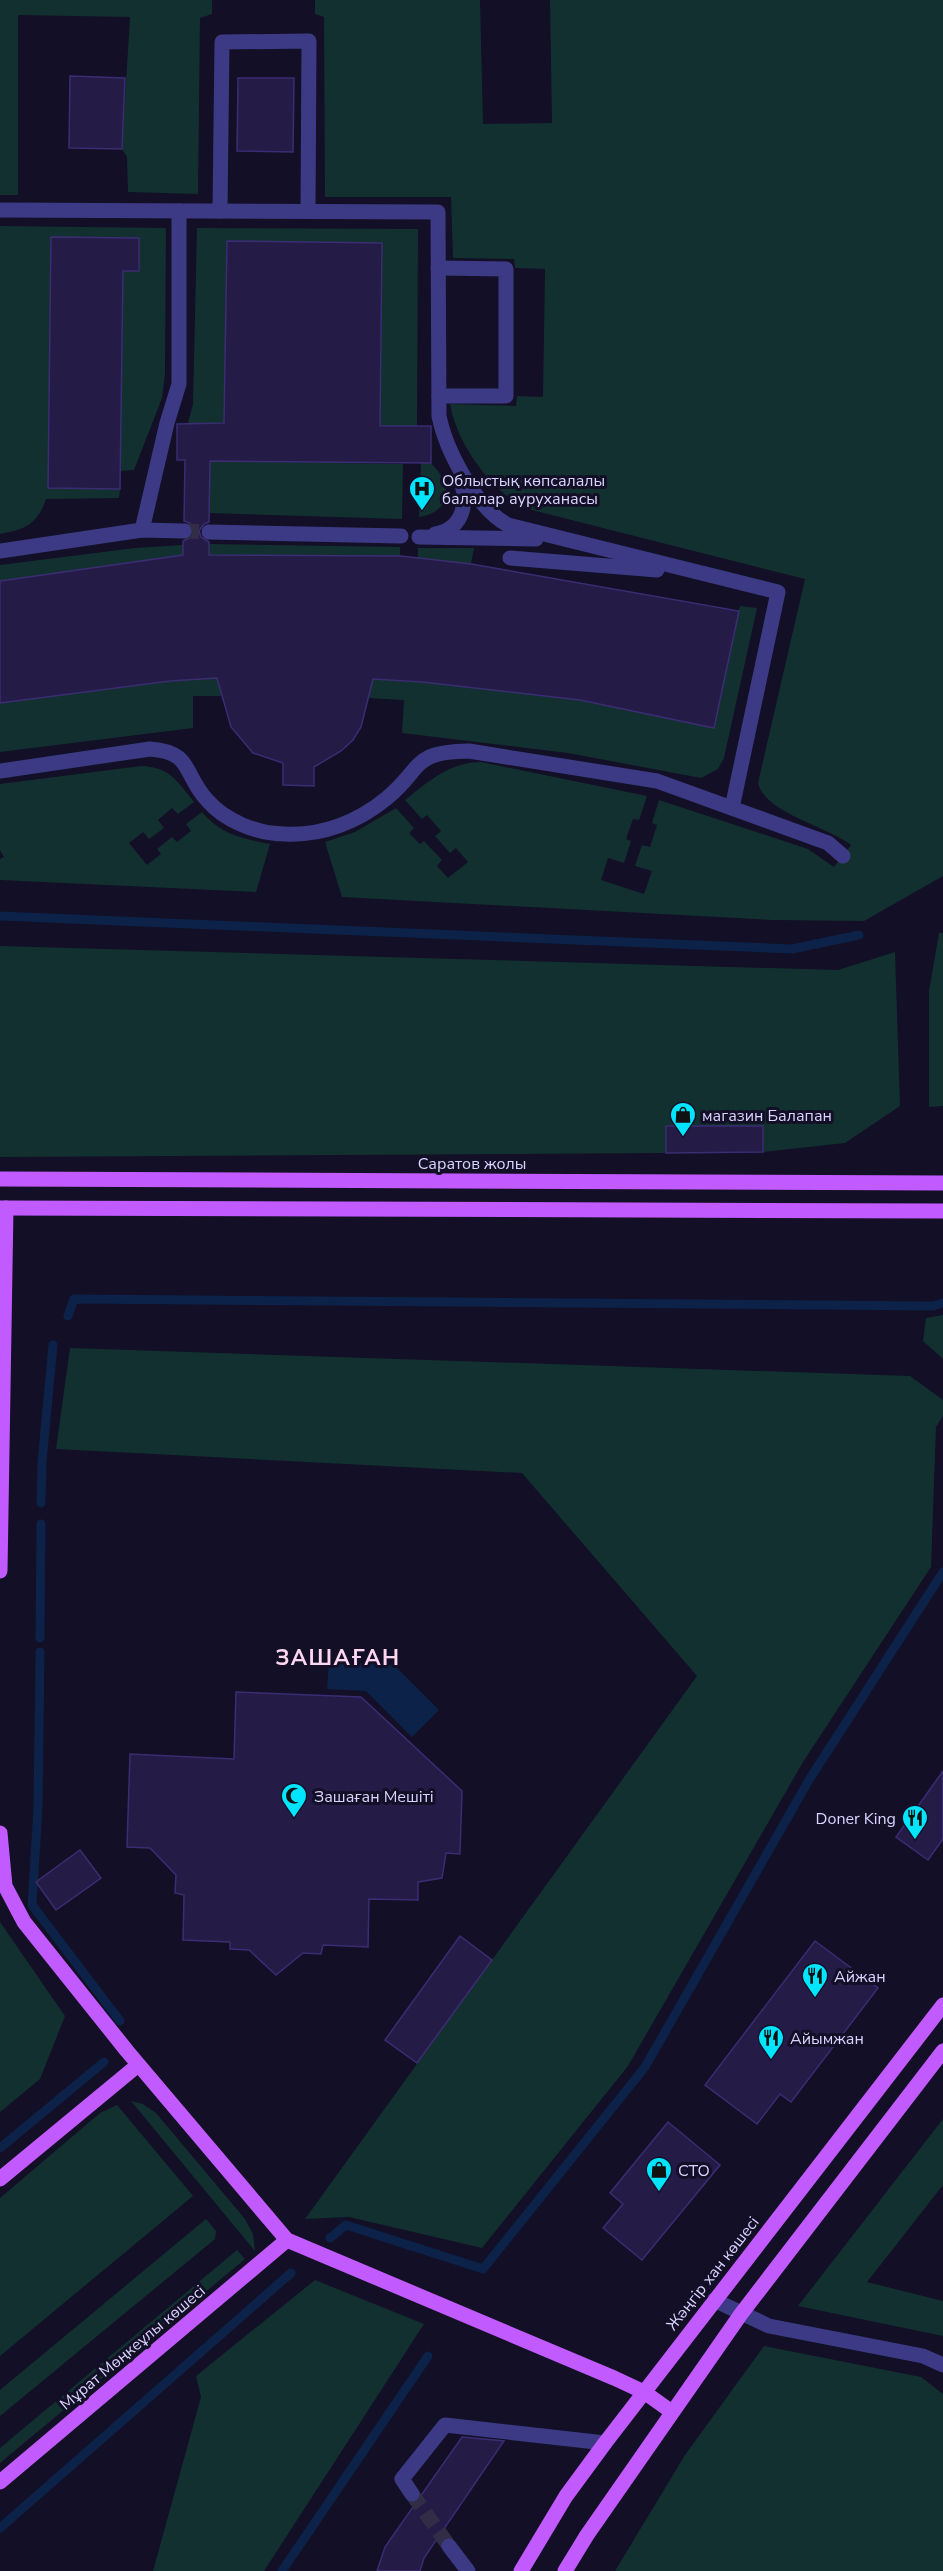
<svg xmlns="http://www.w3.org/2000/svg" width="943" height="2571" viewBox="0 0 943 2571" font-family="'Nunito Sans',sans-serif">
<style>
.green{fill:#12302f}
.water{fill:#0c2248}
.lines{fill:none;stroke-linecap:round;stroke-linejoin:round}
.stream{stroke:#0c2248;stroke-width:9}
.building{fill:#241b47;stroke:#3b2d73;stroke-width:1.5}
.minor-tunnel{stroke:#312d47;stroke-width:15;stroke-dasharray:15 8;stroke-linecap:butt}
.minor{stroke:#3d3a85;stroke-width:15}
.major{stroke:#c25bff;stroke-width:15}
.labels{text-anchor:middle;stroke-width:6;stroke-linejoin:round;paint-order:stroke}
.poi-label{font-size:16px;fill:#d9d4ff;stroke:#130f26;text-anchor:start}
.street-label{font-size:16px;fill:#d9d4ff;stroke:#130f26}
.district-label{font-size:22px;font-weight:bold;letter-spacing:1.5px;fill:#ffd6f0;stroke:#130f26}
</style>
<rect width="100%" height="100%" fill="#130f26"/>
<g class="green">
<polygon points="0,0 212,0 212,14 200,18 198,194 128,192 127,157 122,149 130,17 18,15 18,195 0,195"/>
<path d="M 315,0 L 480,0 L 483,124 L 552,123 L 550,0 L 943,0 L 943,876 L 864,921 L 773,920 L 342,897 L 325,842 L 355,832 L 396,808 L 414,828 L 409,833 L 420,844 L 424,841 L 442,860 L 437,866 L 448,878 L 468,862 L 456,848 L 450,853 L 435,836 L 441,831 L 427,815 L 422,819 L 405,800 C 429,781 450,762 481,762 L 647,796 L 639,820 L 633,819 L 626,839 L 631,841 L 624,863 L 608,858 L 601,880 L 644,894 L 652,871 L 635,866 L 642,845 L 650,847 L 657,825 L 652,823 L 659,800 L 808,849 L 834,867 L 851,845 C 826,826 765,813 758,783 L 805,579 L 528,509 C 491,492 457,444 450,404 L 516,406 L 517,396 L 543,397 L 545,269 L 515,268 L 514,259 L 453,258 L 451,197 L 325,197 L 324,17 L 315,14 Z"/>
<path d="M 0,226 L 166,228 L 165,374 L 162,398 L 134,470 L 120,471 L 51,237 L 49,488 L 120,489 L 119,498 L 46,499 C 38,524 24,530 0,534 Z"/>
<polygon points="197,228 418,229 417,426 395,426 380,433 382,243 227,241 224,428 215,423 188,423 193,404"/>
<polygon points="210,461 403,464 402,519 209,513"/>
<path d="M 421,463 L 431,463 C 452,484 454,511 419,517 Z"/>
<polygon points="209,544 400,547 400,558 208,555"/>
<polygon points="183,545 183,555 0,581 0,565 135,548"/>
<polygon points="418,548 474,548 471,564 418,558"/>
<polygon points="740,606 757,608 724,758 718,769 701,778 568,753 402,733 404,700 369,698 370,679 422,682 580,700 713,728"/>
<polygon points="220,678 221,696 193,696 193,728 0,752 0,703 170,681"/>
<path d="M 141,766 C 170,767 177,781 194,802 L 178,814 L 172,808 L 158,820 L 164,828 L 149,839 L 143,832 L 129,843 L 147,865 L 161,854 L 157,849 L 172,837 L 177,842 L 191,831 L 186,824 L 202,812 C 222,835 241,838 270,844 L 256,892 L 0,880 L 0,859 L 4,857 L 0,850 L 0,784 Z"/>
<polygon points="939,933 943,933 943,1106 929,1107 929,991"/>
<polygon points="0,946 838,970 895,952 900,1106 845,1143 763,1152 763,1126 666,1126 666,1153 0,1157"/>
<polygon points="943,1315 943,1359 923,1341 926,1318"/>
<polygon points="70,1348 910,1376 943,1400 943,1416 936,1427 931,1567 803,1762 628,2066 482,2248 349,2217 305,2219 697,1676 522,1473 56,1449"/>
<polygon points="0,1922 65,2016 40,2079 0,2112"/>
<polygon points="131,2101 143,2104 156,2113 245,2219 253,2234 255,2251"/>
<polygon points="117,2105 193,2196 0,2356 0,2198 100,2113"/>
<polygon points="943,2119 943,2185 867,2282 943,2301 943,2336 798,2306"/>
<polygon points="206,2219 216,2231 215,2239 0,2416 0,2390"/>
<polygon points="237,2250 245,2259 0,2463 0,2448"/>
<polygon points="315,2280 424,2324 264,2571 153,2571 201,2397 196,2376"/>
<polygon points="764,2346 921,2377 943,2394 943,2571 615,2571 685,2455"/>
</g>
<polygon class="water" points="329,1662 394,1665 439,1710 412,1737 366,1691 327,1689"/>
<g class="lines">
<g class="stream">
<polyline points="0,916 792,949 859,935"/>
<polyline points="68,1316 74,1299 933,1306 943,1303"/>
<polyline points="41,1503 42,1462 53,1345"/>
<polyline points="40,1638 41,1524"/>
<polyline points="40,1652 38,1808 32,1905 120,2021"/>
<polyline points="0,2148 104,2062"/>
<polyline points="330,2238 346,2225 483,2269 645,2067 809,1780 943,1572"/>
<polyline points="0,2528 291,2273"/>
<polyline points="282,2571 428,2356"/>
</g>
</g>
<g class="building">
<polygon points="70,76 125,78 122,149 69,148"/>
<polygon points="238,78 294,78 293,152 237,151"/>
<polygon points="51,237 139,238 139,271 123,271 120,489 48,488"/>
<polygon points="227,241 382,243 380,426 431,426 431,463 210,461 209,522 204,524 199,531 201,537 209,542 209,555 401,556 471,564 739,611 714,728 580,700 422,682 373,679 361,727 353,740 341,751 314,767 314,786 283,785 283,763 253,753 231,727 217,678 170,681 0,703 0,581 183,555 183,541 192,537 194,531 190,523 184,521 185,460 177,460 177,424 224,423"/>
<polygon points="666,1126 763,1126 763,1152 666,1153"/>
<polygon points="236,1692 361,1697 462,1791 460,1854 446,1853 442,1878 418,1882 418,1900 369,1899 368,1947 323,1945 321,1954 303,1953 276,1975 249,1950 230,1949 230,1942 183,1940 184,1895 175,1893 176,1875 150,1848 127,1847 130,1754 234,1759"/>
<polygon points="943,1771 943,1839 928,1860 896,1837"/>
<polygon points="80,1850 101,1878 56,1910 36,1882"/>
<polygon points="460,1936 492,1960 417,2063 385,2040"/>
<polygon points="815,1941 878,1988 791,2102 780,2094 757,2124 705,2085"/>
<polygon points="668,2122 720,2165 642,2260 603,2228 623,2204 610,2193"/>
<polygon points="462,2437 504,2441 424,2558 420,2571 377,2571 385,2547"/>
</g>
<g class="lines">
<g class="minor-tunnel">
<polyline points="184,531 209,532"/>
<polyline points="412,2494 449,2546"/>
</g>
<g class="minor">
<path d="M 0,210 L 438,212 L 439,416 C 446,451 477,509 508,525 L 778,592 L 732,808"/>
<polyline points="220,211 222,42 309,41 308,211"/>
<polyline points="438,268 506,269 506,396 439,396"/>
<polyline points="142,530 167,423 179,384 179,211"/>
<polyline points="209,532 401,536"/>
<path d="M 435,534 C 465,528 468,502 460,476"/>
<polyline points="419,537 536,539"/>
<polyline points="0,551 142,530 184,531"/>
<polyline points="510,558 657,570"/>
<path d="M 0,771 L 150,749 C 193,752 183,774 207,800 C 225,821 257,834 285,834 C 322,836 358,822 387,798 C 424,767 411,752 469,751 L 657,781 L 828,843 L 843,856"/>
<polyline points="714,2300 769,2326 923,2356 943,2365"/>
<polyline points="412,2494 402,2479 445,2425 605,2443"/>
<polyline points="449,2546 468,2571"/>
</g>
<g class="major">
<polyline points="0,1179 943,1183"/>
<polyline points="0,1208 943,1211"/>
<polyline points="0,1571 6,1208"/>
<polyline points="0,1833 5,1886 24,1922 127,2051 287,2240 614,2378 644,2392 672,2412"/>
<polyline points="0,2179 138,2065"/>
<polyline points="0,2482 287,2240"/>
<polyline points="521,2571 566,2496 605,2443 943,2005"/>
<polyline points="565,2571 587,2535 741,2314 943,2051"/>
</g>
</g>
<defs>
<symbol id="hospital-pin" viewBox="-11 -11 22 30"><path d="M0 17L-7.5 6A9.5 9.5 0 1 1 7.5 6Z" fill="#00e5ff" stroke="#130f26"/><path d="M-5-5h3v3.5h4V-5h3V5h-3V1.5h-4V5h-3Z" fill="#111"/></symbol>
<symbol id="shop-pin" viewBox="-11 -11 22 30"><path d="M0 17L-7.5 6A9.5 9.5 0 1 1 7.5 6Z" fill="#00e5ff" stroke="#130f26"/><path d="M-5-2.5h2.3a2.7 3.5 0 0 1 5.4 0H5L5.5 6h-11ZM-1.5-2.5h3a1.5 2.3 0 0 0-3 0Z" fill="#111"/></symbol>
<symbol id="mosque-pin" viewBox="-11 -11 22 30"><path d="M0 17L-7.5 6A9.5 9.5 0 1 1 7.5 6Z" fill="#00e5ff" stroke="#130f26"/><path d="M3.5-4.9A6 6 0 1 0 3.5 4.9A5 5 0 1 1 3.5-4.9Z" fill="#111"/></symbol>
<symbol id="restaurant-pin" viewBox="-11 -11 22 30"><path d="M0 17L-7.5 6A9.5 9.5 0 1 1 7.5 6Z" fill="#00e5ff" stroke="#130f26"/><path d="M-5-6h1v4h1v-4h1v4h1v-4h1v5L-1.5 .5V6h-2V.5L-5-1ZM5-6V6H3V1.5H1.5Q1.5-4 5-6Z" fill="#111"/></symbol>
</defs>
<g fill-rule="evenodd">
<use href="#hospital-pin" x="407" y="474" width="30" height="40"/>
<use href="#shop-pin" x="668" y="1100" width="30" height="40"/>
<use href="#mosque-pin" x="279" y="1781" width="30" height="40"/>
<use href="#restaurant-pin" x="900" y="1803" width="30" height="40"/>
<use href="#restaurant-pin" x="800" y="1961" width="30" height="40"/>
<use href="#restaurant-pin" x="756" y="2023" width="30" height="40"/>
<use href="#shop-pin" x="644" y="2155" width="30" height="40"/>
</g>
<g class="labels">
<g class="poi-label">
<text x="442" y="486">Облыстық көпсалалы<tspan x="442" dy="18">балалар ауруханасы</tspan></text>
<text x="702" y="1121">магазин Балапан</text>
<text x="314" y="1802">Зашаған Мешіті</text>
<text x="896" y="1824" text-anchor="end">Doner King</text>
<text x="834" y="1982">Айжан</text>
<text x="790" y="2044">Айымжан</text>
<text x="678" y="2176">СТО</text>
</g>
<g class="street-label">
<text x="472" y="1169">Саратов жолы</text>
<text transform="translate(712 2273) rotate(-52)" y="6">Жәңгір хан көшесі</text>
<text transform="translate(132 2347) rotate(-40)" y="6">Мұрат Мөңкеұлы көшесі</text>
</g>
<g class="district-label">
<text x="338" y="1665">ЗАШАҒАН</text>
</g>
</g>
</svg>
